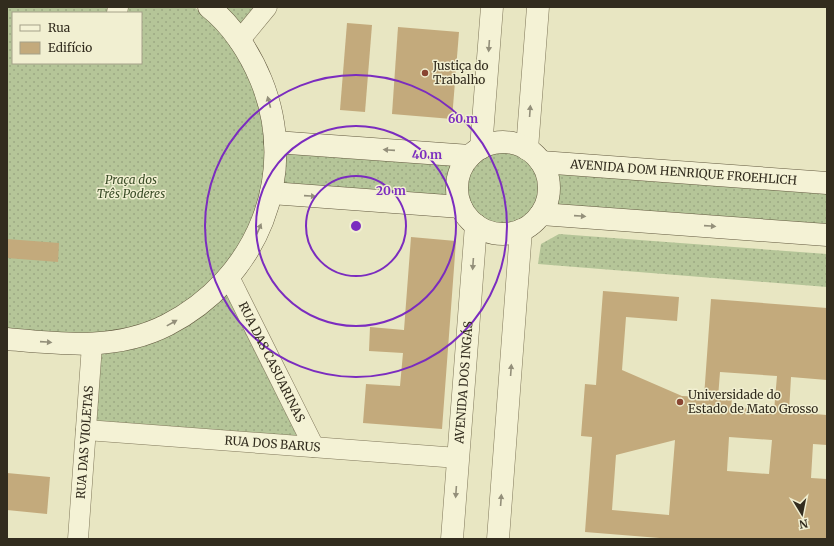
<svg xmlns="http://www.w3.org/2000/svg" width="834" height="546" viewBox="0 0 834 546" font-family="Merriweather,serif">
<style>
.grass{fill:url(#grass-dots);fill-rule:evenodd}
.building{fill:#c3aa7c;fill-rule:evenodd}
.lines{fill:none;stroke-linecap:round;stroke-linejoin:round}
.minor-casing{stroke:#80785b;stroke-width:21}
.tertiary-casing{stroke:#80785b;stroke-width:23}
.secondary-casing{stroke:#62593f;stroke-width:23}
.minor{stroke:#f4f2d5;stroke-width:20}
.tertiary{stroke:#f4f2d5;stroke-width:22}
.secondary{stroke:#f4f2d5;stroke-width:22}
.oneway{fill:#938f7a}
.ring{fill:none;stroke:#7b2cbf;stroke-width:2}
.poi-dot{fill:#894532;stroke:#f1efd1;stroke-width:1.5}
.labels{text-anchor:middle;stroke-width:3;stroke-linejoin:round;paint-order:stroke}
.poi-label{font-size:12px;fill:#322c1e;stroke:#f1efd1;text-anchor:start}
.street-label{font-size:12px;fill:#322c1e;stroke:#f1efd1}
.park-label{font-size:12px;font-style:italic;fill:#3a4c27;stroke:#f1efd1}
.centre{fill:#7b2cbf;stroke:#f1efd1;stroke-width:2}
.ring-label{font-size:12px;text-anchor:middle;font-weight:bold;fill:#7b2cbf;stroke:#f1efd1;stroke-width:3;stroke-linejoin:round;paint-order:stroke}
</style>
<defs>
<pattern id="grass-dots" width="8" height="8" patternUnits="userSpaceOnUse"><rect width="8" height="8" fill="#b5c598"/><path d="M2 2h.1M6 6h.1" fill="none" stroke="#9ca983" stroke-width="1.8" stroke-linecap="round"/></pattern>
</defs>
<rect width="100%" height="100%" fill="#e8e6c2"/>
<g class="grass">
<path d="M 7,7 L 194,7 C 284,77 290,213 203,288 C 196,294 190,301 182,306 C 176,310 168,313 161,316 C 154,320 146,324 139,327 C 97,341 50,333 7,330 ZM 13,13 L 141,13 L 141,63 L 13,63 Z"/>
<polygon points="223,7 259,7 242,28"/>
<circle cx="503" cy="188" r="37"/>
<polygon points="285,152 452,165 447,181 448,197 282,185"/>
<polygon points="556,172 827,193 827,225 556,205 559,188"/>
<polygon points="559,234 827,254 827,287 538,264 541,244"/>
<path d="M 230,291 L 304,441 L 79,424 L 82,354 C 110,348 143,344 170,335 C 192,327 213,307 230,291 Z"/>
</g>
<g class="building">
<polygon points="347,23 372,25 365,112 340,110"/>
<polygon points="398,27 459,32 452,119 392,114"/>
<polygon points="411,237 456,241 442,429 363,423 366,384 400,386 403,353 369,351 370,327 404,330"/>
<polygon points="7,239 59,243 58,262 7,258"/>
<path d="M 603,291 L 679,297 L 677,321 L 626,317 L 622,370 L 682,396 L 704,397 L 711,299 L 827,308 L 827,380 L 791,377 L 789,412 L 827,415 L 827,445 L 813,444 L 811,478 L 827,479 L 827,539 L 672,539 L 585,532 L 592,437 L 581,436 L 585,384 L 596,385 ZM 720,372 L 777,376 L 774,411 L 731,407 L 732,399 L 718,398 ZM 729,437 L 772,440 L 769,474 L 727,471 ZM 675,440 L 669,515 L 612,510 L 616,455 Z"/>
<polygon points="7,473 50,477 47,514 7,510"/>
</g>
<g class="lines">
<defs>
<g id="minor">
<polyline points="117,13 118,7"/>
<polyline points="239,41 267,7"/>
<path id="s1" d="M 229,277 L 314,447"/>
<path id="s2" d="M 86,430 L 458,458"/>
<path id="s3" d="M 78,539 L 92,345"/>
</g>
<g id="tertiary">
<polyline points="481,148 492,7"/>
<polyline points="527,149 538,7"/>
<path id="s4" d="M 452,539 L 476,225"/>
<polyline points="498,539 521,230"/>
</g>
<g id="secondary">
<polyline points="275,142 470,156"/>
<circle cx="503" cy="188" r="46"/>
<path id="s5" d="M 541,162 L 827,183"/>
<polyline points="271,193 461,207"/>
<polyline points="541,214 827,235"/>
<path d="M 7,339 C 62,344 116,351 167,325 C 257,279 300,175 261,80 C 250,53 232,25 209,7"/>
</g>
</defs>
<use href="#minor" class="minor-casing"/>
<use href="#tertiary" class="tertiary-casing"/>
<use href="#secondary" class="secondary-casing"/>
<use href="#minor" class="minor"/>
<use href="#tertiary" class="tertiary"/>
<use href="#secondary" class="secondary"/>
</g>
<defs><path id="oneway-solid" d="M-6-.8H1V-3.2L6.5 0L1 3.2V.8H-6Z"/></defs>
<g class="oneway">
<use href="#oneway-solid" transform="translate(489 46) rotate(94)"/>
<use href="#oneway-solid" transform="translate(269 102) rotate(-105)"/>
<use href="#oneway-solid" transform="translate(530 111) rotate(-86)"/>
<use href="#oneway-solid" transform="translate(389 150) rotate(-176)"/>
<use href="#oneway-solid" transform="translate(310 196) rotate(4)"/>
<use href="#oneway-solid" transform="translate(580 216) rotate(4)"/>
<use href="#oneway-solid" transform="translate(710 226) rotate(4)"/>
<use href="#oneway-solid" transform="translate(259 229) rotate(-67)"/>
<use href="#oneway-solid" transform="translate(473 264) rotate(94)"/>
<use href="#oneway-solid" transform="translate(172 323) rotate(-29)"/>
<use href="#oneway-solid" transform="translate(46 342) rotate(4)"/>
<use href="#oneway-solid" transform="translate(511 370) rotate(-86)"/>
<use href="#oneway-solid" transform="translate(456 492) rotate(94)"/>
<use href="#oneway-solid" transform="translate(501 500) rotate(-86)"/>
</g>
<g class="ring">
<circle cx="356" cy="226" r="50"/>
<circle cx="356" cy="226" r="100"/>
<circle cx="356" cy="226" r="151"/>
</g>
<g class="poi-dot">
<circle cx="425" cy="73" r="4"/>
<circle cx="680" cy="402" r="4"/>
</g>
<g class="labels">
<g class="poi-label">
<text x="433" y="70">Justiça do<tspan x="433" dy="14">Trabalho</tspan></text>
<text x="688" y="399">Universidade do<tspan x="688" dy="14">Estado de Mato Grosso</tspan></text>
</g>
<g class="street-label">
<text dy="4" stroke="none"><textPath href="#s5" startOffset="143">AVENIDA DOM HENRIQUE FROEHLICH</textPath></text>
<text dy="4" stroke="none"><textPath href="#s1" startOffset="95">RUA DAS CASUARINAS</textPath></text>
<text dy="4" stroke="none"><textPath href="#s4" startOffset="157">AVENIDA DOS INGÁS</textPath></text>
<text dy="4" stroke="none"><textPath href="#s3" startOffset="97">RUA DAS VIOLETAS</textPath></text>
<text dy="4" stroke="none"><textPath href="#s2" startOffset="187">RUA DOS BARUS</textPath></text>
</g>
<g class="park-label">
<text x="131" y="184">Praça dos<tspan x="131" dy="14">Três Poderes</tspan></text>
</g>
</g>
<circle cx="356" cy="226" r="6" class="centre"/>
<g class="ring-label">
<text x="463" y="123">60 m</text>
<text x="427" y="159">40 m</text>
<text x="391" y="195">20 m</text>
</g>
<rect width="834" height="546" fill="none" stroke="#322c1e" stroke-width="16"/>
<rect x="12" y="12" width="130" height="52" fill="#f1efd1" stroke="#a5a189"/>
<rect x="20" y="25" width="20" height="6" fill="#f4f2d5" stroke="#a5a189"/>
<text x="48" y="32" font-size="12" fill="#322c1e">Rua</text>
<rect x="20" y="42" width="20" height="12" fill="#c3aa7c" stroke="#a5a189"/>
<text x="48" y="52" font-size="12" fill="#322c1e">Edifício</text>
<g transform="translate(802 514) rotate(170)" stroke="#f1efd1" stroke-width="3" paint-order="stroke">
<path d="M0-3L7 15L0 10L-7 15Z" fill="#322c1e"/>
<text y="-6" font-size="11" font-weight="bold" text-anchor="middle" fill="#322c1e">N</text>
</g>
</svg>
